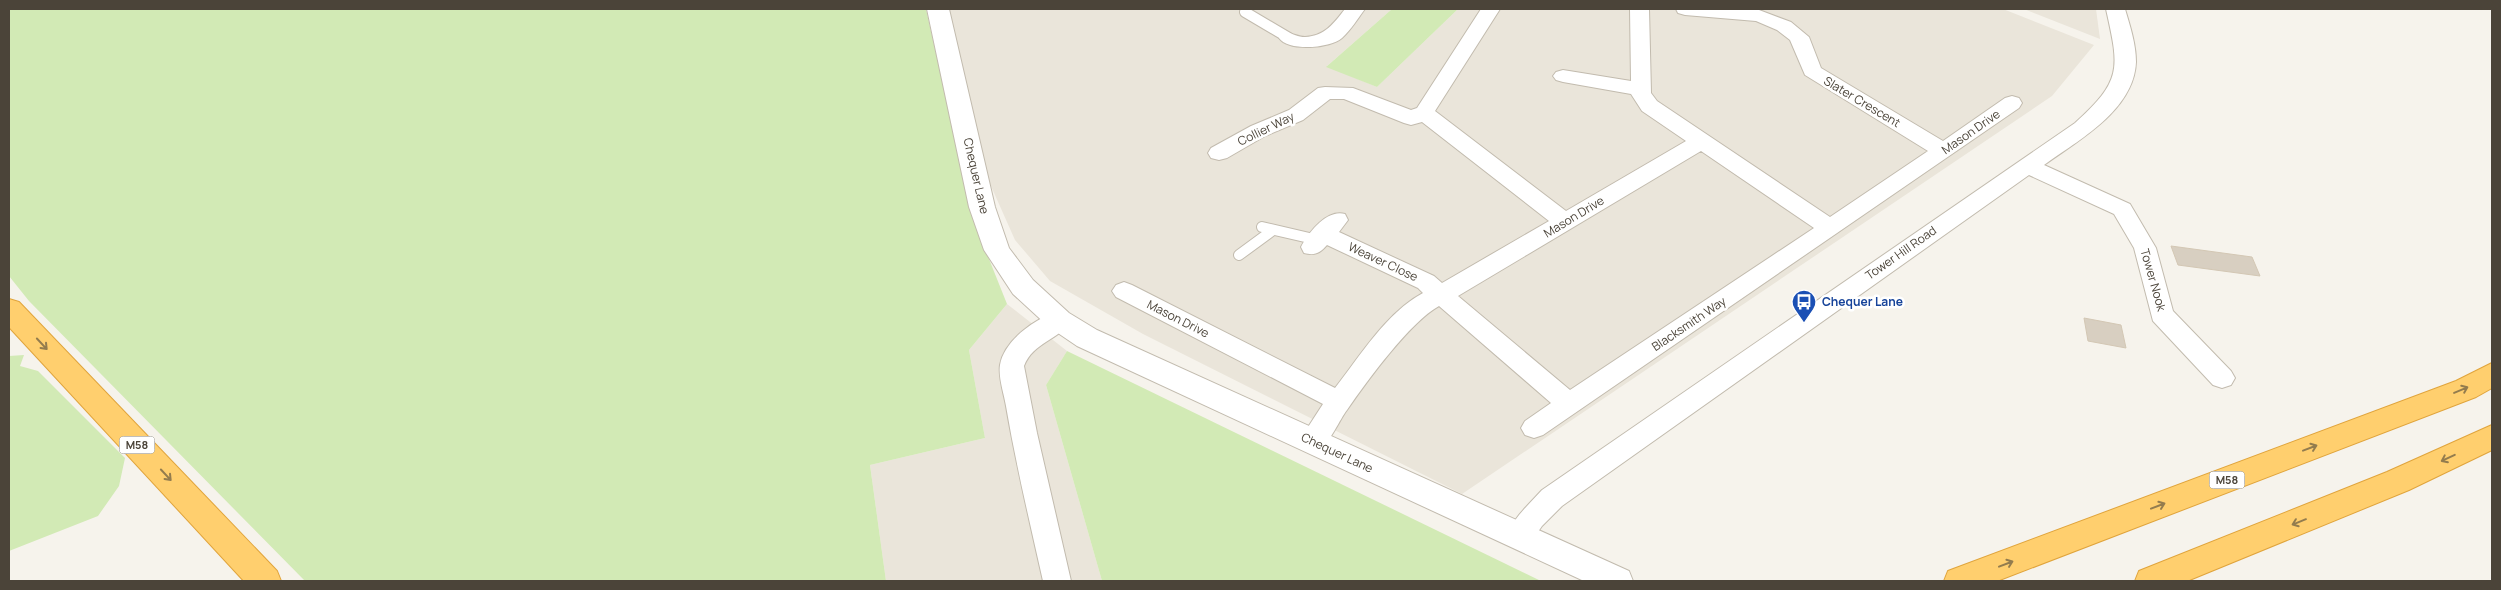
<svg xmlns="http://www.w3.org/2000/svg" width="2501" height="590" viewBox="0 0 2501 590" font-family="Manrope,sans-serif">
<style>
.residential{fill:#eae5da}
.green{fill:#d2eab5}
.building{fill:#d8cfc1;stroke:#d3c7b4}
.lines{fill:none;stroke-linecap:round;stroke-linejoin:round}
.service-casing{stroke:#c2bbae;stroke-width:12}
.minor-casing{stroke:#c2bbae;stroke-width:2}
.tertiary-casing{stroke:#c2bbae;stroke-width:2}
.motorway-casing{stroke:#e0a43c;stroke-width:2}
.service{stroke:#fff;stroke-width:10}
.minor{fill:#fff;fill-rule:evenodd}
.tertiary{fill:#fff;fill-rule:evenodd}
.motorway{fill:#ffcf6e;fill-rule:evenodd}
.oneway{stroke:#937c4e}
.labels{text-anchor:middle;stroke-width:5;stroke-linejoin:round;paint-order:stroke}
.shield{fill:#fff;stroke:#817c74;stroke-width:1}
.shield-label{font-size:11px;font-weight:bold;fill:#4b4439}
.street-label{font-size:12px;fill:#4b4439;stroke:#fff}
.transit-label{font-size:12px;font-weight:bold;fill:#164399;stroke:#fff;text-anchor:start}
</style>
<rect width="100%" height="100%" fill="#f6f3ec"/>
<g class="residential">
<polygon points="946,9 1392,9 1327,66 1377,87 1458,9 2003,9 2094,45 2052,96 1462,494 1143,334 1050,281 1015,240 983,168"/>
<polygon points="2024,9 2096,9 2100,39"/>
<polygon points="1007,304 1067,351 1046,385 1102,581 886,581 870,465 985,438 969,350"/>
</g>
<g class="green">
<polygon points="9,9 926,9 973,219 1007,304 969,350 985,438 870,465 886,581 305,581 29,301 9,276"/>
<polygon points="1392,9 1458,9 1377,87 1326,67"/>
<polygon points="1067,351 1541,581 1102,581 1046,385"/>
<polygon points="24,355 20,366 38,371 125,458 119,486 98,516 9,551 9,356"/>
</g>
<g class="building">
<polygon points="2171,246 2252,257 2260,276 2178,265"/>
<polygon points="2084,318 2121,325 2126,348 2088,341"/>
</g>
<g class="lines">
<defs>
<g id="service">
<polyline points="1245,12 1289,38"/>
<polyline points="1262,227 1318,240"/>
<polyline points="1239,255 1273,230"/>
</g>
<g id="minor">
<path d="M 1345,9 L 1365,9 C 1358,18 1351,30 1342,38 C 1331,48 1289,52 1279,38 L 1282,34 C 1291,31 1296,37 1305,37 C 1325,36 1334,23 1345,9 Z"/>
<path d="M 1481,9 L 1500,9 L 1435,111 L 1566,211 L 1686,141 L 1642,111 L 1631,94 L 1563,82 L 1556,80 L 1553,76 L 1556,72 L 1563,70 L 1631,81 L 1630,9 L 1649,9 L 1651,93 L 1657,101 L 1830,217 L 1928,151 L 1805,75 L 1790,40 L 1777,30 L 1756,21 L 1685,15 L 1678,13 L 1676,9 L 1759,10 L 1791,22 L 1809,37 L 1821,68 L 1943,141 L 2005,98 L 2012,96 L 2019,98 L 2022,103 L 2019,108 L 1543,435 L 1534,438 L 1525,435 L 1521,428 L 1525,421 L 1551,403 L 1439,306 C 1410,322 1367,381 1347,410 C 1340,419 1330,442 1321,448 C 1315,453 1309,450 1303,448 L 1299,441 L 1323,404 L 1116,297 L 1112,291 L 1116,285 L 1124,282 L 1132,285 L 1335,388 C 1361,355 1386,313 1423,293 L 1418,288 L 1327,245 C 1320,253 1315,256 1304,253 L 1301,247 C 1309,232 1327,209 1345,214 L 1348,220 L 1339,232 L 1434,276 L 1442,283 L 1549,221 L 1422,122 L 1411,125 L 1404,123 L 1344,99 L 1330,99 L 1303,120 L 1265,136 L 1227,158 L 1219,160 L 1211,158 L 1208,153 L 1211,148 L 1251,126 L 1289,110 L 1318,88 L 1325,87 L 1353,88 L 1411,110 L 1417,108 ZM 1701,151 L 1814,228 L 1570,390 L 1458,296 Z"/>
<path d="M 2106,9 L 2125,9 C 2130,26 2136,44 2136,62 C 2134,110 2079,140 2044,165 L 2130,204 L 2156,248 L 2173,311 L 2231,371 L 2235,378 L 2231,385 L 2222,388 L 2213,385 L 2153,321 L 2134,248 L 2114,214 L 2029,175 L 1562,506 L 1542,526 L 1529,545 L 1519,549 L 1509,545 L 1505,537 C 1514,518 1528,505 1542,490 L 2075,123 C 2123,80 2119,68 2106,9 Z"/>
<path d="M 1059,311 L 1068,314 L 1071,320 C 1060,340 1033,342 1024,366 L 1037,433 L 1071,581 L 1043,581 C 1030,523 1016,465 1006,406 C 1004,394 998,377 1000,365 C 1004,340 1036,318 1059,311 Z"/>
</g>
<polygon id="tertiary" points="927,9 949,9 995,207 1009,248 1033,280 1069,313 1097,330 1629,571 1633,581 1584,581 1077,346 1049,327 1013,294 984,250 969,207"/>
<g id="motorway">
<polygon points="9,299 19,302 277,571 281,581 244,581 9,327"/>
<polygon points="2492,363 2492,388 2476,397 1997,581 1944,581 1948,571 2456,381"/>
<polygon points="2492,425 2492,450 2409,490 2187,581 2135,581 2139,571 2387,472"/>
</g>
</defs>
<use href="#service" class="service-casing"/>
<use href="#minor" class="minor-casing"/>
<use href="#tertiary" class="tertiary-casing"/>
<use href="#motorway" class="motorway-casing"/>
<use href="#service" class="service"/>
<use href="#minor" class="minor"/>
<use href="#tertiary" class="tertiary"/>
<use href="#motorway" class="motorway"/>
</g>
<defs><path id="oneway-shaft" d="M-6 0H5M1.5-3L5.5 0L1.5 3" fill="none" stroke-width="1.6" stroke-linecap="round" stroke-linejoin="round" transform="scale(1.25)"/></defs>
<g class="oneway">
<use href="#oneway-shaft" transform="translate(42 344) rotate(47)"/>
<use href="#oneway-shaft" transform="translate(2461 390) rotate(-23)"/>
<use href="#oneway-shaft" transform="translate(2310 448) rotate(-21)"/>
<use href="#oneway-shaft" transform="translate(2448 458) rotate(155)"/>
<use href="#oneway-shaft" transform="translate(166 475) rotate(47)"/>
<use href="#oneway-shaft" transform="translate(2158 506) rotate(-21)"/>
<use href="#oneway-shaft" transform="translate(2299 522) rotate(158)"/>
<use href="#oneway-shaft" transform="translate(2006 564) rotate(-21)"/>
</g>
<defs>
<symbol id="bus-pin" viewBox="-11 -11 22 30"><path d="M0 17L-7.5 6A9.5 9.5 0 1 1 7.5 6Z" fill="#1a4fb4" stroke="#fff"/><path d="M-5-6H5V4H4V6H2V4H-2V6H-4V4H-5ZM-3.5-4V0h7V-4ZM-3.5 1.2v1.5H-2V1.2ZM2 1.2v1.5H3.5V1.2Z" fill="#fff"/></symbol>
</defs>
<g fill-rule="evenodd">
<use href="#bus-pin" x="1790" y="288" width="28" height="38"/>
</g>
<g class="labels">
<g class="shield">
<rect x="119.5" y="436.5" width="35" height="17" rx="4"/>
<rect x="2209.5" y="471.5" width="35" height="17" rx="4"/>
</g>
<g class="shield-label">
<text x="137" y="449">M58</text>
<text x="2227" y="484">M58</text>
</g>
<g class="street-label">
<text transform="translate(1862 102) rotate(31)" y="4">Slater Crescent</text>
<text transform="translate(1266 129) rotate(-26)" y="4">Collier Way</text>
<text transform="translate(1971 132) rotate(-35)" y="4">Mason Drive</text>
<text transform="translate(976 176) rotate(77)" y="4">Chequer Lane</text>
<text transform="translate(1574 217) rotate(-31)" y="4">Mason Drive</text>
<text transform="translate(1901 253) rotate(-35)" y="4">Tower Hill Road</text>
<text transform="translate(1383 262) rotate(25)" y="4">Weaver Close</text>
<text transform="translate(2153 280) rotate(74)" y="4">Tower Nook</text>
<text transform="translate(1178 319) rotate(27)" y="4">Mason Drive</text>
<text transform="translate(1689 324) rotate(-34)" y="4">Blacksmith Way</text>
<text transform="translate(1337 453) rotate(25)" y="4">Chequer Lane</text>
</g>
<g class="transit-label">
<text x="1822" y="306">Chequer Lane</text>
</g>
</g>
<rect width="2501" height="590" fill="none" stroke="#4b4439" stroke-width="20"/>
</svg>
